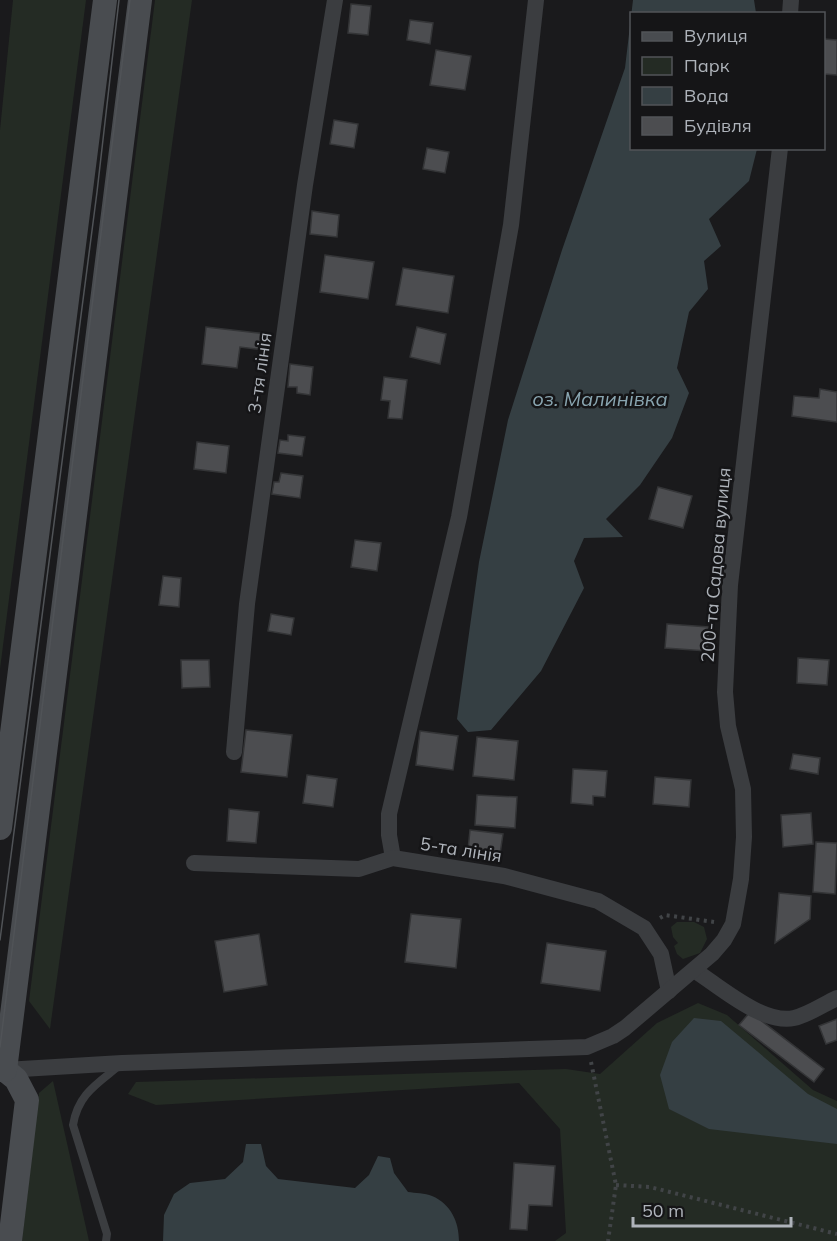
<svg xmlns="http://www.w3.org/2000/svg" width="837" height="1241" viewBox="0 0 837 1241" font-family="Mulish,sans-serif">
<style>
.green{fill:#242b24}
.water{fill:#353f43}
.building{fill:#4c4d50;stroke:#343537;stroke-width:1.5}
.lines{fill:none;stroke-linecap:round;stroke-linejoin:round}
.path{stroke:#414447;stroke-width:4;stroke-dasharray:3 4.5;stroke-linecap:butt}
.lane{stroke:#3b3d40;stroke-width:8}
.street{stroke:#3b3d40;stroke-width:16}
.secondary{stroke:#494c50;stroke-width:24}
.tram{stroke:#505357;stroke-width:1.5}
.labels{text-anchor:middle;stroke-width:5;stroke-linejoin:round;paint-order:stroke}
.street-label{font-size:18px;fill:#aeb3ba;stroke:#151517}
.water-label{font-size:20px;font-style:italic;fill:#89a5b0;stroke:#151517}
</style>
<rect width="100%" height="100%" fill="#1a1a1c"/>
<g class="green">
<polygon points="13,0 86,0 0,669 0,130"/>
<polygon points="155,0 192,0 50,1029 29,1001"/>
<polygon points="677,922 694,922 704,927 707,939 700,953 683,959 677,954 674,946 678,943 673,937 671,927"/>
<polygon points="698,1003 727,1015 813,1090 837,1101 837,1241 555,1241 566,1233 560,1129 519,1083 156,1105 128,1094 136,1082 566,1069 600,1074 657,1023"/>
<polygon points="53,1081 89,1241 22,1241 39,1093"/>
</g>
<g class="water">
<polygon points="633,0 754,0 756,13 632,14 632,148 757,149 749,181 709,219 721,246 704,261 708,289 689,312 677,368 689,393 672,438 640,485 606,519 623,537 584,538 574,561 584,588 541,671 491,730 468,732 457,719 479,562 508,420 562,250 625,68"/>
<polygon points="694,1018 721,1021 808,1094 837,1109 837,1144 709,1129 669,1109 660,1075 672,1042"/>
<path d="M 246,1144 L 261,1144 L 266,1166 L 278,1179 L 355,1188 L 369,1175 L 378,1156 L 390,1158 L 394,1173 L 408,1192 C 415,1193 425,1193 432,1196 C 451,1204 459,1222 459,1241 L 163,1241 L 164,1215 L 174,1194 L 190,1183 L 225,1179 L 243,1162 Z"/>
</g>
<g class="building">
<polygon points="351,4 371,6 368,35 348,33"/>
<polygon points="410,20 433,23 430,44 407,40"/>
<polygon points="824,39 837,40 837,75 824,74"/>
<polygon points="436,50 471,56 465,90 430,85"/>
<polygon points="334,120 358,124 354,148 330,144"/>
<polygon points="427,148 449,152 445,173 423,169"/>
<polygon points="312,211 339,215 337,237 310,234"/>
<polygon points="325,255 374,262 368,299 320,292"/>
<polygon points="403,268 454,276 448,313 396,305"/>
<polygon points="206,327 267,334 265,350 240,347 237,368 202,364"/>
<polygon points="417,327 446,334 440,364 410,357"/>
<polygon points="290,364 313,367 310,395 297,393 297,387 288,387"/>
<polygon points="384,377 407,380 402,419 388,418 390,401 381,400"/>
<polygon points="820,389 837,392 837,422 792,416 794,396 819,398"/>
<polygon points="288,435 305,437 302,456 278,453 280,440 288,441"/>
<polygon points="197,442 229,446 226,473 194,469"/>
<polygon points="281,473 303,476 300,498 272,494 274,482 279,482"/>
<polygon points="658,487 692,496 683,528 649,519"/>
<polygon points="355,540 381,543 377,571 351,567"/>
<polygon points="163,576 181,578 179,607 159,605"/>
<polygon points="271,614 294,618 291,635 268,631"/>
<polygon points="667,624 709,627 707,651 665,648"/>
<polygon points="798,658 829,660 827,685 797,683"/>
<polygon points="181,660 209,660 210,687 182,688"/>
<polygon points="246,730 292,735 287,777 241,772"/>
<polygon points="420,731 458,736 453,770 416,765"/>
<polygon points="477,737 518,741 514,780 473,776"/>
<polygon points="793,754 820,758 818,774 790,769"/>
<polygon points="573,769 607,771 605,797 593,796 593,805 571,803"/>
<polygon points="307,775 337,779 333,807 303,803"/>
<polygon points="655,777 691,780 689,807 653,804"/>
<polygon points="477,795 517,797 515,828 475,825"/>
<polygon points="229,809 259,812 256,843 227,841"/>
<polygon points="811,813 813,844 783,847 781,815"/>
<polygon points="470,830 503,834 500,854 468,850"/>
<polygon points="816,842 837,843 835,894 813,892"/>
<polygon points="779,893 811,896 810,919 775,943"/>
<polygon points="411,914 461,919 456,968 405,962"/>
<polygon points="259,934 267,985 224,992 215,941"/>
<polygon points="547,943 606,951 600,991 541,983"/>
<polygon points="750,1012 824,1069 814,1082 739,1025"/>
<polygon points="837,1019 837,1040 826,1044 819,1026"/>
<polygon points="514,1163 555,1166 552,1206 529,1205 527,1230 510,1229"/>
</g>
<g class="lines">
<g class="path">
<polyline points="660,918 665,915 714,922"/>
<polyline points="591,1062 616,1185 608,1241"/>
<polyline points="616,1185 650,1187 837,1234"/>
</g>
<path class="lane" d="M 106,1241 L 107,1234 L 73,1125 C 78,1094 97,1084 120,1065"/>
<g class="street">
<polyline points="790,14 791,0"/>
<polyline points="234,752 247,604 305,185 335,0"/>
<polyline points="393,858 389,835 389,814 459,517 511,225 536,0"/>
<polyline points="194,863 359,869 393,858 504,876 598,901 644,928 661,954 669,991"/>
<path d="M 694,970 C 719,986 763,1025 794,1018 C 808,1015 824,1004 837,998"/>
<polyline points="5,1070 122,1063 587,1047 613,1036 625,1028 712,954 724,940 733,924 741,879 744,837 743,789 728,726 725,692 730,585 780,148"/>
</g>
<g class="secondary">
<polyline points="0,828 105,0"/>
<polyline points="0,1070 5,1070 16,1079 27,1100 10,1241"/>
<polyline points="5,1070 140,0"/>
</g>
<g class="tram">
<polyline points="0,940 97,192 119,0"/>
<polyline points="0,1047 130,0"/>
</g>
</g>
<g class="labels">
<g class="street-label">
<text transform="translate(260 373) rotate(-82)" y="6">3-тя лінія</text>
<text transform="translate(716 565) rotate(-85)" y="6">200-та Садова вулиця</text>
<text transform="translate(461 850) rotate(9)" y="6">5-та лінія</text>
</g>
<g class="water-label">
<text x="600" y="406">оз. Малинівка</text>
</g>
</g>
<rect x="630" y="12" width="195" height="138" fill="#151517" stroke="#525458" stroke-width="1.5"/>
<rect x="642" y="32" width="30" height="9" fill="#494c50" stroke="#525458" stroke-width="1.5"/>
<text x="684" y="42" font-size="18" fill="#aeb3ba">Вулиця</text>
<rect x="642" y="57" width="30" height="18" fill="#242b24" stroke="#525458" stroke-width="1.5"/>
<text x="684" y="72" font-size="18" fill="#aeb3ba">Парк</text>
<rect x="642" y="87" width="30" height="18" fill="#353f43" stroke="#525458" stroke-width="1.5"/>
<text x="684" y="102" font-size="18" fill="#aeb3ba">Вода</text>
<rect x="642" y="117" width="30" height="18" fill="#4c4d50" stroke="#525458" stroke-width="1.5"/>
<text x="684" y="132" font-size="18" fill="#aeb3ba">Будівля</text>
<path d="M633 1217v9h158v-9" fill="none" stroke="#aeb3ba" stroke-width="3"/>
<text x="642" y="1217" font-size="18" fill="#aeb3ba" stroke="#151517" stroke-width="4.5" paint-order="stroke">50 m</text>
</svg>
